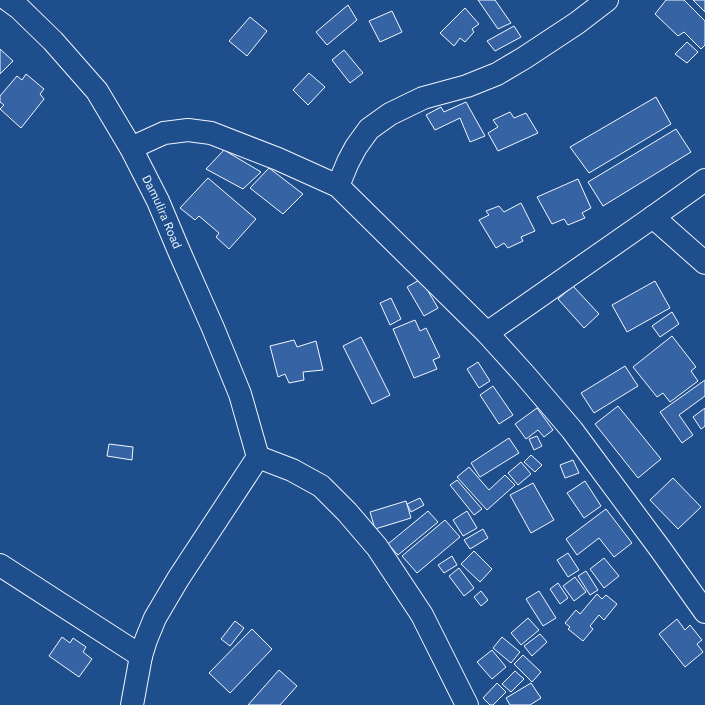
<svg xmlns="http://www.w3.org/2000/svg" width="705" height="705" viewBox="0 0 705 705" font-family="'IBM Plex Sans',sans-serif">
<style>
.building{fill:#3563a3;stroke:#f2f6ff}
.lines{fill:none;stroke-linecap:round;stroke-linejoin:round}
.minor-casing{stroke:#f2f6ff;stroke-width:24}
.minor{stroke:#1f4e8c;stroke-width:22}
.labels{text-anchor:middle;stroke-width:3;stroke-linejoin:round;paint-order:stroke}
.street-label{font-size:12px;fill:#f2f6ff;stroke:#1f4e8c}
</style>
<rect width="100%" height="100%" fill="#1f4e8c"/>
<g class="building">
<polygon points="478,0 495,0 511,23 498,29"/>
<polygon points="666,0 684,0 705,21 705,45 701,49 684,32 678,36 655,14"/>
<polygon points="693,0 705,0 705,12"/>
<polygon points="348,5 357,20 327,45 316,32"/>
<polygon points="465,8 479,24 472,29 474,32 465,42 460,38 454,46 440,33"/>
<polygon points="392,11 402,32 380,42 369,21"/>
<polygon points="250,17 267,31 247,56 229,41"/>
<polygon points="514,26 521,37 495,51 487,41"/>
<polygon points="687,42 698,52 687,63 675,54"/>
<polygon points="0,49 13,61 0,74"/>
<polygon points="344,50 363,73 350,83 332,60"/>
<polygon points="309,73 325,87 308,105 293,90"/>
<polygon points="26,74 44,89 40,94 44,99 21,128 0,109 4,105 0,102 0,96 17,76 22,80"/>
<polygon points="656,97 671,124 589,173 570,147"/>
<polygon points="466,102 485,136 470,142 460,118 435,130 426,115 441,107 444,112"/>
<polygon points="510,112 514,118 526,113 538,133 498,151 488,133 498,127 493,120"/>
<polygon points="676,129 691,152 603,206 588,182"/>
<polygon points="224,150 261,172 243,189 206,169"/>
<polygon points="269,168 303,194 283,214 250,188"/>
<polygon points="208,178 256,219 229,249 216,237 219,233 199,216 195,220 180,208"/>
<polygon points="578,179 591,208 582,213 585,218 568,225 564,219 552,224 537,197"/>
<polygon points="521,203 535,231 521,237 523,241 508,248 504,243 496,248 479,220 489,215 486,211 499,206 504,212"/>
<polygon points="421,279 438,308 424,316 407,287"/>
<polygon points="655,281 670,308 627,332 612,305"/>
<polygon points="573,286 599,314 584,328 558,299"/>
<polygon points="391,298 401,319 390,325 380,303"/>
<polygon points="672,312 679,324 660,337 652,326"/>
<polygon points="415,320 420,331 426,328 440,357 433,360 437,369 414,378 393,329"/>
<polygon points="672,336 696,367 691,371 698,381 670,402 663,393 657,397 633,367"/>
<polygon points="361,337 390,395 372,404 343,346"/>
<polygon points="294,340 297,347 316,341 323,370 303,372 304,380 289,383 285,374 278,377 270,346"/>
<polygon points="478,362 490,381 479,388 467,369"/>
<polygon points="625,366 638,386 594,413 581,393"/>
<polygon points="705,380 705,396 679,415 693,435 682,443 660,412"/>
<polygon points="493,386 513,415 499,424 480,395"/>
<polygon points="618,406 661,459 638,478 595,424"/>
<polygon points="537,408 553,430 544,437 538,430 526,439 515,424"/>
<polygon points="705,408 705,426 701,429 693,417"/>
<polygon points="537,436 542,446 534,450 529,439"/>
<polygon points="509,438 519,453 480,477 471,463"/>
<polygon points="109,444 133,447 132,460 107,456"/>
<polygon points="531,455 542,465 535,472 524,462"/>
<polygon points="573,460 579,473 565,478 560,465"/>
<polygon points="521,462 531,474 518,485 508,473"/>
<polygon points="469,467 489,490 505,475 515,485 487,510 457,477"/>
<polygon points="673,478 701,507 678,529 650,500"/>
<polygon points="457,480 482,509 474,515 450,485"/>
<polygon points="585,481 601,506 584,518 567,493"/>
<polygon points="533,483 554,520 531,533 510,495"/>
<polygon points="420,498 424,505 411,512 407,504"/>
<polygon points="406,501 411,518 375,529 370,512"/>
<polygon points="606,509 632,543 614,557 599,538 577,555 566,539"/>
<polygon points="428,511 438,522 398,555 388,544"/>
<polygon points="467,511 477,528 463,536 453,520"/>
<polygon points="445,520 460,537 417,573 402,556"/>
<polygon points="483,529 488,538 470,549 464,540"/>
<polygon points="474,551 492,569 480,582 461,564"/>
<polygon points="568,553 579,570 568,577 557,560"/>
<polygon points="452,556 457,565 444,573 438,565"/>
<polygon points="604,558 619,576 604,588 590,569"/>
<polygon points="459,568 474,588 464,596 449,576"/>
<polygon points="586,571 598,590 590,595 578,576"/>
<polygon points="575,577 586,592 574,601 563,586"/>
<polygon points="558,583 568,598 560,604 550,589"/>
<polygon points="481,591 488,600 481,606 474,597"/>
<polygon points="539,591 556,618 543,626 526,599"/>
<polygon points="597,594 602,599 606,595 617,604 604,620 599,615 590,626 593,629 583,641 568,629 570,627 565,623 576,610 580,614"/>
<polygon points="528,618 539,630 521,645 511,633"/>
<polygon points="677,619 685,630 690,625 702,640 697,644 703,652 685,667 659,634"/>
<polygon points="235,621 244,628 230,646 221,639"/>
<polygon points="252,629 272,649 230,693 209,673"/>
<polygon points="540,634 547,642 532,656 524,646"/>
<polygon points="62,637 70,643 73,638 86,647 83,652 92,659 79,677 49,656"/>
<polygon points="502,637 520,652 511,663 493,648"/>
<polygon points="492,650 506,667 492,679 477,662"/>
<polygon points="523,655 541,672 532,682 514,664"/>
<polygon points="279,670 297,686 280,705 248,705"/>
<polygon points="515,671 524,679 511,692 502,684"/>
<polygon points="497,683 506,692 493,705 490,705 483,698"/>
<polygon points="531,683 541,698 530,705 510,705 506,698"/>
</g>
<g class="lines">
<defs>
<g id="minor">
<path id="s1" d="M 8,0 L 19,8 L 53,41 L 97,91 L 131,148 L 158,201 L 179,251 L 213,328 L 240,394 L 258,457"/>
<polyline points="131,148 164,133 188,130 211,133 278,159 338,186 487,333 525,375 572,430 661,550 705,612"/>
<polyline points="338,186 348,162 356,147 369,129 390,114 423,98 467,86 497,74 524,58 577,23 607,0"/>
<polyline points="653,217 705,263"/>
<polyline points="487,333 653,217 705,180"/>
<polyline points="258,457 292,470 321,486 347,512 377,547 422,615 467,705"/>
<polyline points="0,565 141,656"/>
<polyline points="132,705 141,656 146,640 155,618 178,579 258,457"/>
</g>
</defs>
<use href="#minor" class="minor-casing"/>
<use href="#minor" class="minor"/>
</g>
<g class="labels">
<g class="street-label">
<text dy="4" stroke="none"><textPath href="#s1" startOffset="265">Damulira Road</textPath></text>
</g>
</g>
</svg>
